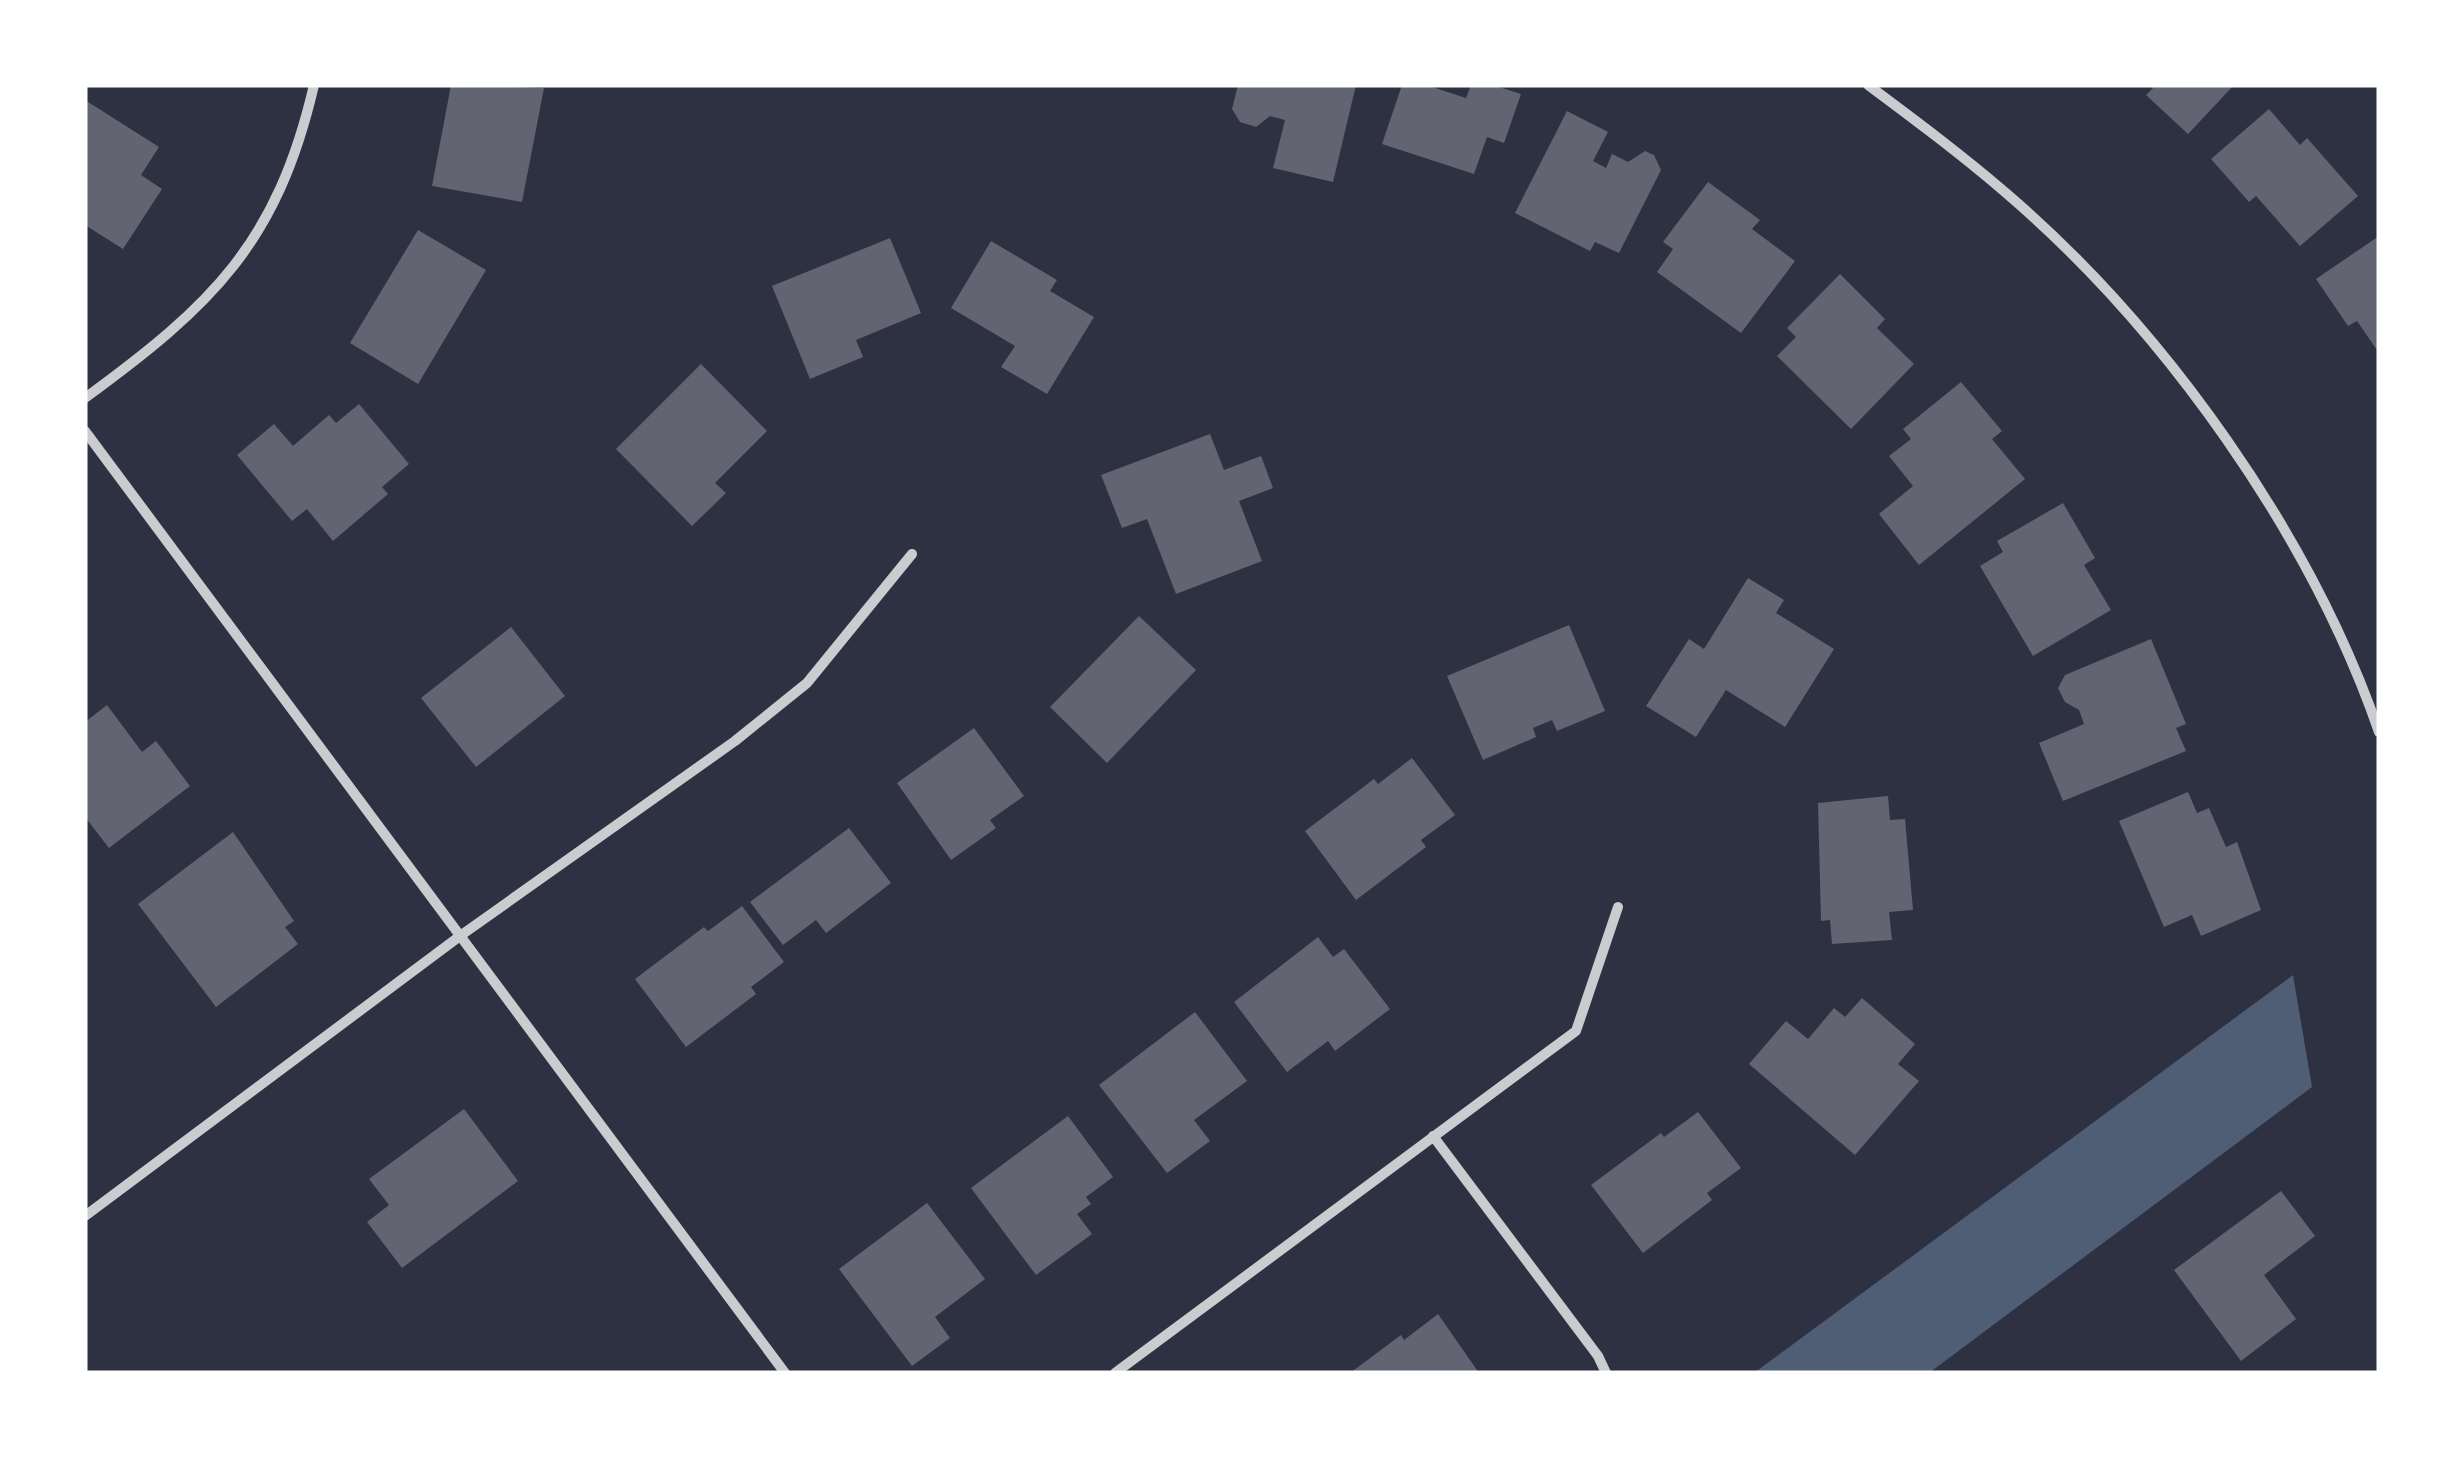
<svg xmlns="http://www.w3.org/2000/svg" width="2464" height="1458" viewBox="0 0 2464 1458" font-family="'IBM Plex Sans',sans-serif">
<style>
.water{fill:#4f5d75}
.building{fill:#626471}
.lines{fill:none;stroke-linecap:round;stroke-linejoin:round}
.minor{stroke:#caccd0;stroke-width:10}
</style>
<rect width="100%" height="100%" fill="#2d3142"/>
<polygon class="water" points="2293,975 2312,1087 1929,1373 1754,1373"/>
<g class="building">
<polygon points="451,85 544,88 522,202 432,186"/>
<polygon points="1238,85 1356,85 1333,182 1273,168 1285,120 1270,116 1256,127 1240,122 1232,109"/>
<polygon points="1402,85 1426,85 1466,98 1471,85 1493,85 1521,94 1504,143 1487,137 1474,174 1382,144"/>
<polygon points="2150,85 2234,85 2188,134 2146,95 2153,88"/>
<polygon points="85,100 159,147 141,175 162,189 123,249 85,225"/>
<polygon points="2269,109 2300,145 2307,138 2358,196 2300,246 2256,196 2249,202 2211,159"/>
<polygon points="1567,111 1608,132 1593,161 1606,168 1612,154 1628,162 1645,151 1654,155 1661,170 1619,253 1595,242 1590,251 1515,213"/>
<polygon points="1708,182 1760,220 1752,229 1795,261 1741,333 1657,272 1673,249 1663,242"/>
<polygon points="418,230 486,270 418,384 350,343"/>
<polygon points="2379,236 2379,353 2357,321 2348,326 2316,279"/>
<polygon points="890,238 921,313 856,340 863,357 810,379 772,286"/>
<polygon points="991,241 1057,280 1050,291 1094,317 1047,394 1001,367 1015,346 951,308"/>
<polygon points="1840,274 1885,319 1877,328 1914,364 1851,429 1777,356 1796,337 1787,328"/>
<polygon points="701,364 767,431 715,483 726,493 692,526 616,449"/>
<polygon points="1961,382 2002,431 1992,439 2025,479 1919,565 1879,514 1913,486 1889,456 1911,439 1903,429"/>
<polygon points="359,404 409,464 382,487 388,494 333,541 307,509 292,521 237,455 274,424 293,446 329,415 336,423"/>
<polygon points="1210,434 1224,470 1261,456 1273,488 1239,501 1262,561 1176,594 1147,519 1122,528 1101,475"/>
<polygon points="2063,503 2095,558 2084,565 2111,610 2033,656 1980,566 2003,552 1997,541"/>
<polygon points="1748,578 1784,600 1776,613 1834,649 1785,727 1726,690 1696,737 1646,706 1689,639 1704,649"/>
<polygon points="1139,616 1196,670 1107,763 1050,707"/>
<polygon points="1569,625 1605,711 1557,731 1552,720 1533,728 1536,737 1483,760 1447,676"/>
<polygon points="511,627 565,696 476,767 421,698"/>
<polygon points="2151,639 2186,724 2176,728 2186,751 2063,801 2039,743 2084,724 2079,710 2065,702 2058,688 2065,675"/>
<polygon points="107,705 142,752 156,741 190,786 109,848 85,817 85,722"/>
<polygon points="974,728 1024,796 990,820 996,828 951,860 897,783"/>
<polygon points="1412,758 1455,815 1421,840 1426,847 1356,900 1305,831 1374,779 1378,784"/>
<polygon points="2188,792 2197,813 2209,808 2226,847 2237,842 2261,910 2201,936 2192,915 2164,927 2119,821"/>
<polygon points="1888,796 1890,820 1905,819 1913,910 1889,912 1892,940 1832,944 1830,920 1821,921 1818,803"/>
<polygon points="849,828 891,883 826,933 816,920 783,945 750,902"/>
<polygon points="233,832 294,921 285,927 298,944 216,1007 138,904"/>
<polygon points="742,906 784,962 751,987 756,994 686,1047 635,979 704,927 708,931"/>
<polygon points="1318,937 1333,957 1344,949 1390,1009 1335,1051 1328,1041 1287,1072 1234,1002"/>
<polygon points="1862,998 1915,1044 1898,1064 1919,1081 1855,1155 1749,1064 1786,1021 1808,1039 1834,1008 1845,1017"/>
<polygon points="1195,1012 1247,1081 1194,1120 1210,1141 1167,1173 1099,1085"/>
<polygon points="464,1109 518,1181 402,1268 367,1222 389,1205 369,1179"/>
<polygon points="1698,1112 1741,1168 1707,1193 1712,1200 1643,1253 1591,1185 1661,1133 1664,1137"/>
<polygon points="1068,1116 1113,1177 1086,1197 1091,1204 1077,1214 1092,1234 1036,1275 971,1188"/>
<polygon points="2281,1191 2315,1236 2264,1275 2296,1319 2241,1361 2174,1270"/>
<polygon points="927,1203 985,1279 935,1317 950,1338 912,1366 839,1269"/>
<polygon points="1438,1314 1479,1373 1350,1373 1401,1335 1404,1340"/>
</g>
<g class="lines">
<g class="minor">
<path d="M 1868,85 C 1915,120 1962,155 2006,193 C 2165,329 2311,535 2379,732"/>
<path d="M 85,398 C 212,305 277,244 314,85"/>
<polyline points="85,431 785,1373"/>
<polyline points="1433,1136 1598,1356 1606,1373"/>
<polyline points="85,1216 460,936 735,741 807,683 912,554"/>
<polyline points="1115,1373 1576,1031 1618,907"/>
</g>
</g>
<rect width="2464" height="1458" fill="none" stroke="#ffffff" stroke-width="175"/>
</svg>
